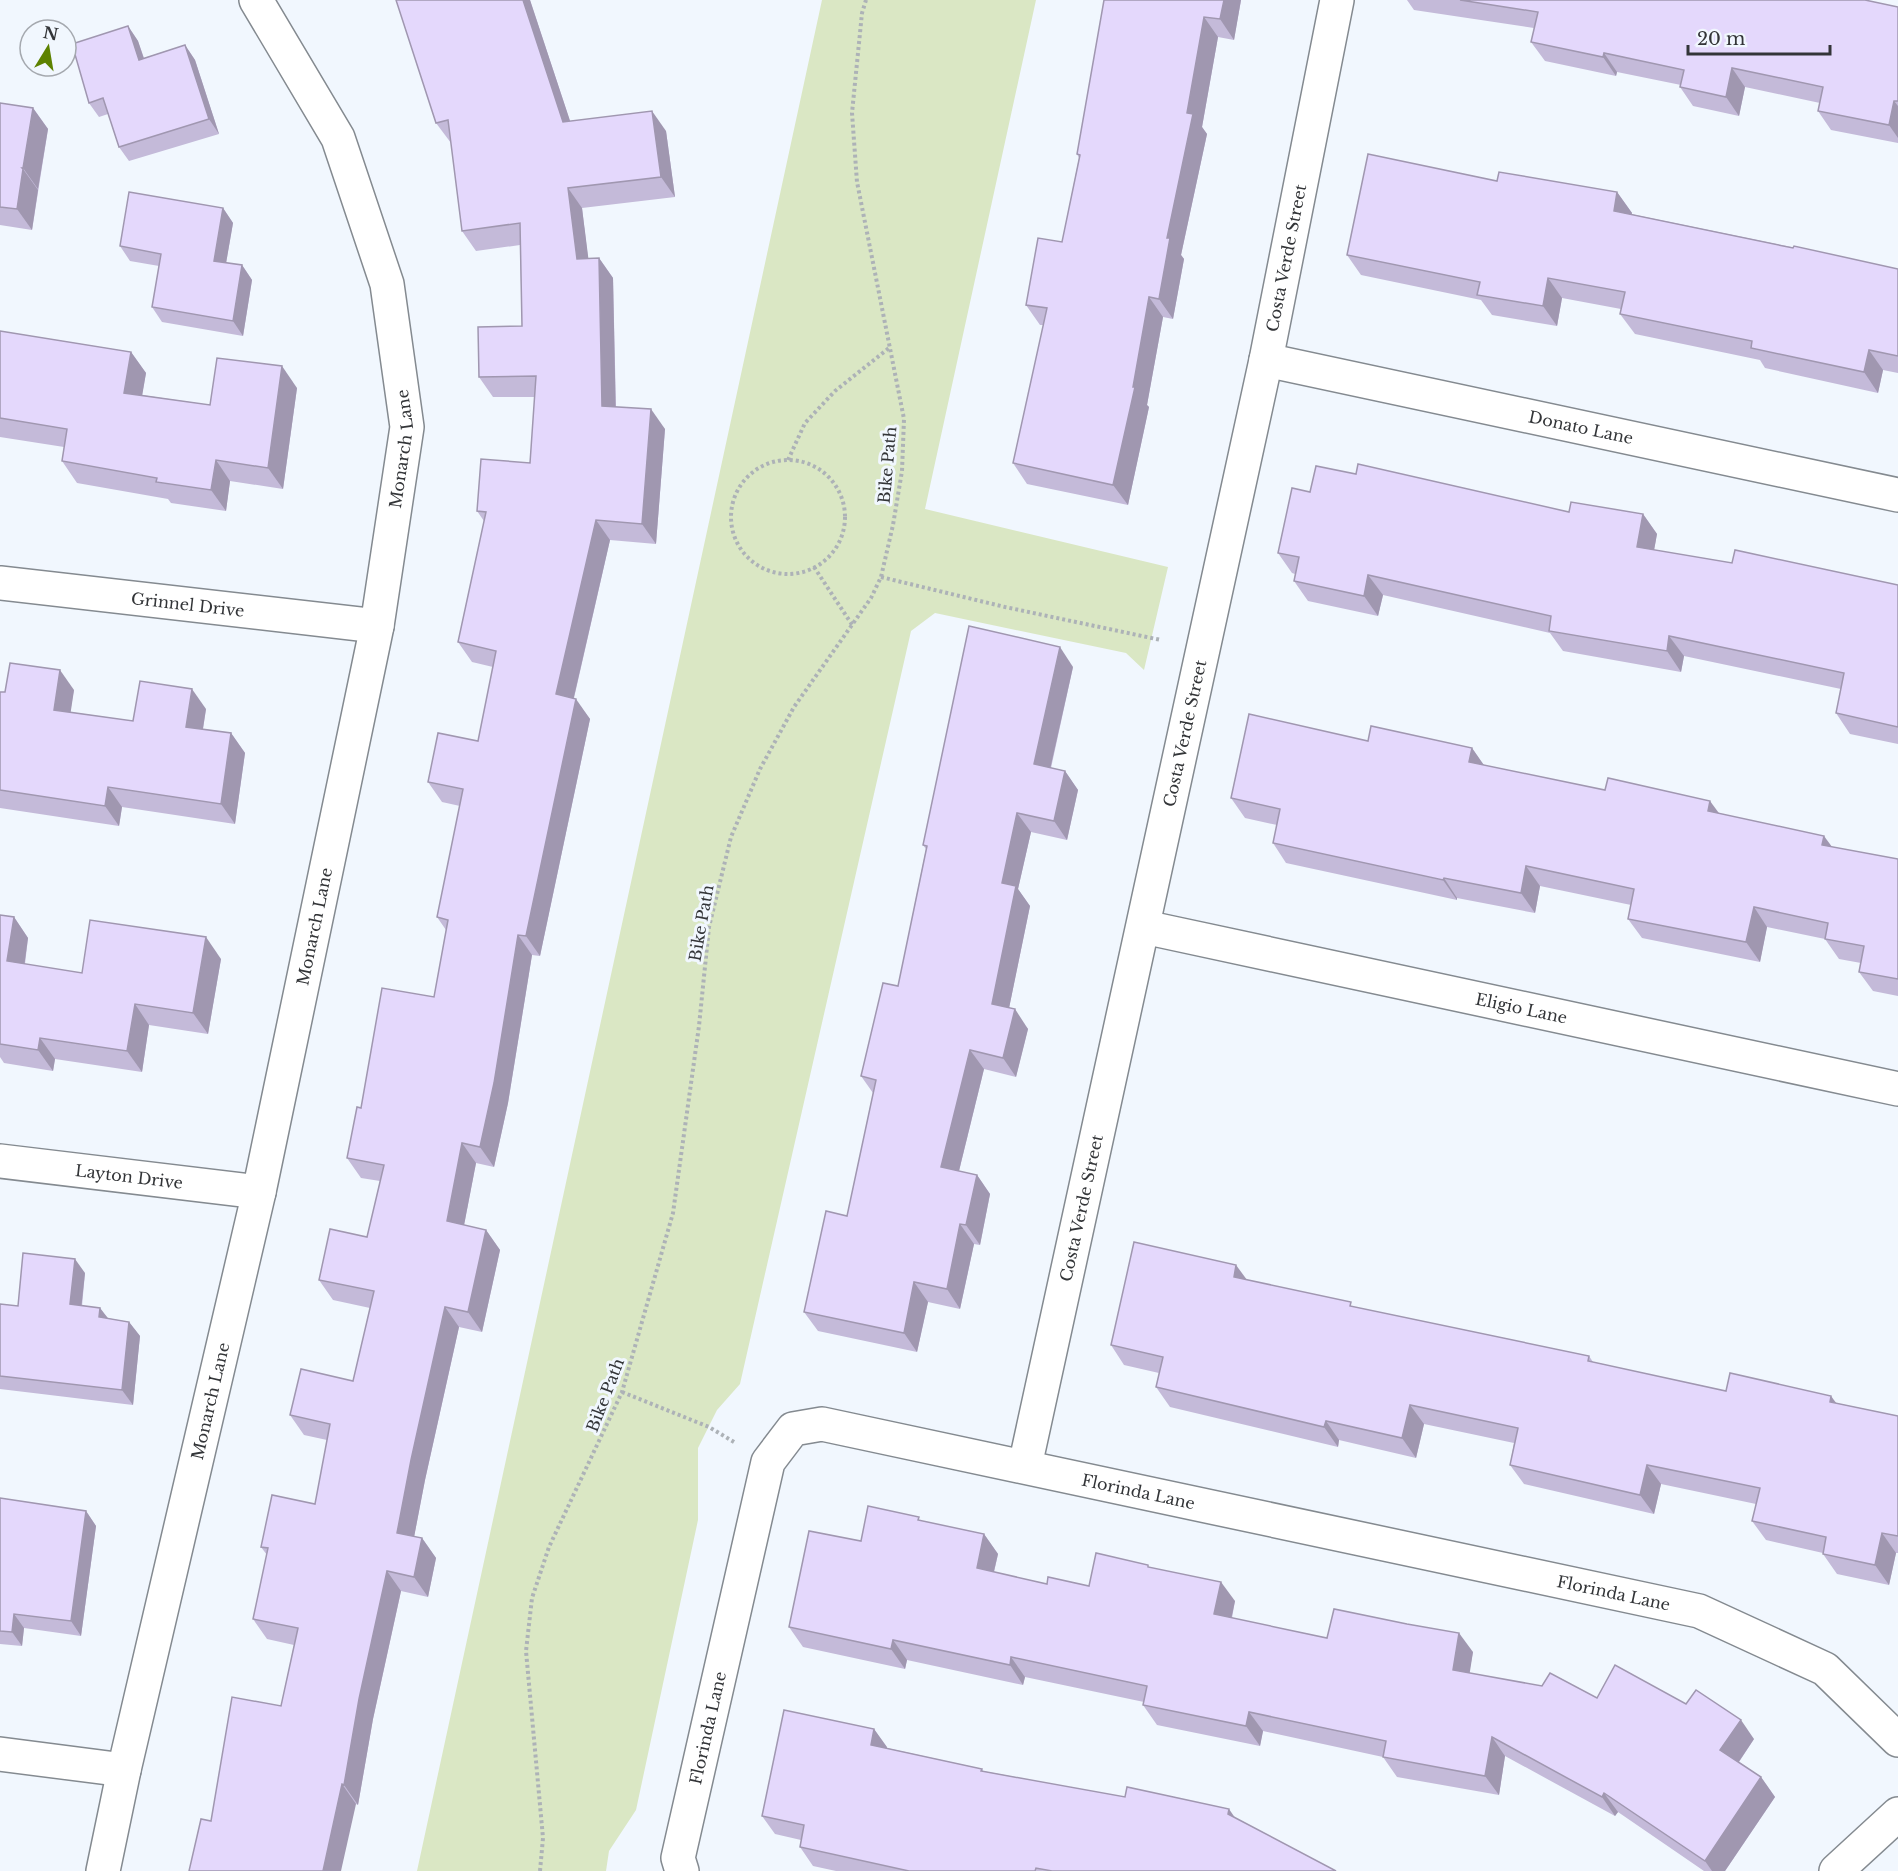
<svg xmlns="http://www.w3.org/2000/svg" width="1898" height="1871" viewBox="0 0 1898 1871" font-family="'Libre Baskerville',serif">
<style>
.green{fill:#dae7c4}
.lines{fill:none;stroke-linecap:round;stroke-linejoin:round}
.minor-casing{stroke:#848a90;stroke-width:36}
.path{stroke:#adb2b7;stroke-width:4;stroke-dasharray:3 3;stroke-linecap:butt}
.minor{stroke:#fff;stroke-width:33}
.wall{fill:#c4bad9}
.shaded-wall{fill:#a097b0}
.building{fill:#e4d8fc;stroke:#a097b0;stroke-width:1.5}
.labels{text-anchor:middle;stroke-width:6;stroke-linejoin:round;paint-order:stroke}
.street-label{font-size:16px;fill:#333538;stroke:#f1f7fe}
</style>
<rect width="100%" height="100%" fill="#f1f7fe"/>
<polygon class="green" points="822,0 1036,0 925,509 1168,567 1144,670 1126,653 935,613 911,631 740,1384 717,1410 698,1448 698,1520 636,1810 609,1851 606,1871 417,1871"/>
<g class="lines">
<defs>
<g id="minor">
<path id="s1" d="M 1266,360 L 1898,495"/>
<path id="s2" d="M 0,583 L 377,626"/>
<path id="s3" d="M 1144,927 L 1898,1089"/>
<path id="s4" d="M 0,1161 L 259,1192"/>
<path id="s5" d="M 1025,1466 L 1266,360 L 1337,0"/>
<polyline points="0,1754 124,1770"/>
<path id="s6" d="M 103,1871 L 124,1770 L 259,1192 L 377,626 L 407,427 L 387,284 L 338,138 L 256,0"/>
<path id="s7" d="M 682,1871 L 678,1858 L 768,1462 L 793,1429 L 822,1424 L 1699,1611 L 1825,1669 L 1898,1740"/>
<polyline points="1836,1871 1898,1814"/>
</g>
</defs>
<use href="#minor" class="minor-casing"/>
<g class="path">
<circle cx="788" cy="517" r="57"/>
<polyline points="788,460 805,423 835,391 889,348"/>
<polyline points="814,567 853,626"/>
<polyline points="881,577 1005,607 1161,640"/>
<polyline points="622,1392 709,1427 734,1442"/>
<polyline points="540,1871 543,1838 526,1651 532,1598 549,1547 622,1392 673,1213 699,1026 709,927 731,837 760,769 794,707 871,598 881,577 893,525 902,471 904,419 857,182 852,113 862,13 866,0"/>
</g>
<use href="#minor" class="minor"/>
</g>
<g class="wall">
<polygon points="396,0 530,0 570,121 666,131 675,197 582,208 588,258 599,258 613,278 616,407 665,429 656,544 610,540 574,698 590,719 540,956 532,955 508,1103 494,1167 476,1163 464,1225 486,1230 500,1250 482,1332 459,1327 425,1480 414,1537 422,1538 436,1558 428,1597 401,1591 373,1719 358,1805 356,1804 211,1821 281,1706 294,1645 267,1639 253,1619 267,1555 261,1547 315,1504 327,1440 304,1435 290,1415 353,1381 370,1308 333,1300 319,1280 367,1237 380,1181 361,1178 347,1158 361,1108 434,997 446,930 437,917 460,806 442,802 428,782 478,741 493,667 472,662 458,642 484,521 477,511 530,463 535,397 493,397 479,377 522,326 520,245 476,251 462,231 451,143 436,123"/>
<polygon points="1104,0 1241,0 1234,40 1218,37 1202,127 1207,134 1181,255 1184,259 1173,319 1163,317 1147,405 1149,407 1128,505 1027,484 1013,463 1044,325 1040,325 1026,305 1062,242 1079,158 1077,154"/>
<polygon points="1407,0 1865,0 1898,7 1898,143 1831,130 1818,111 1820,103 1745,87 1739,116 1693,106 1680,87 1681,85 1617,72 1616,76 1545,61 1531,42 1534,28 1414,10"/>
<polygon points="128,26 138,41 144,58 185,45 195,60 219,134 129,161 119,147 108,114 99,117 89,103"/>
<polygon points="0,103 33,108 48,129 32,230 0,225"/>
<polygon points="1497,181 1617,192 1632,213 1631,214 1898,269 1898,373 1883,370 1878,393 1765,368 1760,360 1635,334 1620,314 1621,309 1562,298 1557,326 1492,315 1481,300 1361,275 1347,255"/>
<polygon points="223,208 233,223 226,263 242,265 252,280 243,336 162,322 152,307 159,266 130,261 120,246"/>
<polygon points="0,331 131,352 146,373 142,395 210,405 297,388 283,489 230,481 226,511 171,503 168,499 77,483 62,461 64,447 0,437"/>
<polygon points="1356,474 1569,512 1643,514 1657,534 1654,550 1732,563 1898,585 1898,744 1850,734 1836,713 1841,689 1684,656 1681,672 1563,651 1550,633 1383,595 1378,616 1308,601 1294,581 1295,574 1292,573 1278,553 1310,492"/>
<polygon points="1073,667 1051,768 1065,771 1078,790 1067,840 1031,832 1018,889 1030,906 1009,1008 1028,1029 1016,1077 984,1069 959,1171 977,1175 990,1194 980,1245 974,1244 960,1309 928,1302 917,1352 818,1331 804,1312 847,1216 873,1093 861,1076 898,986 926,849 923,845"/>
<polygon points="74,690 70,712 133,721 206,709 203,729 231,733 245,753 235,824 122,807 119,826 0,808 0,692 5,692"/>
<polygon points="1368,741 1472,748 1484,766 1720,814 1832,847 1898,859 1898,996 1873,991 1859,972 1861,963 1839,959 1825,939 1767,927 1760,962 1642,938 1628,919 1631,905 1540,886 1535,913 1457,898 1457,900 1286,863 1273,843 1277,825 1245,818 1231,798"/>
<polygon points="0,915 14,917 28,938 25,964 82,973 221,959 208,1034 149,1025 142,1072 55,1059 53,1071 4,1063 0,1057"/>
<polygon points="85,1273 82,1306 100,1308 107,1318 129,1322 140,1336 133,1405 0,1389 0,1304 18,1306"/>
<polygon points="1247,1280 1355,1307 1589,1356 1593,1362 1726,1391 1836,1403 1898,1416 1898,1553 1896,1553 1889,1585 1837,1574 1823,1554 1823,1553 1766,1540 1752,1521 1756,1504 1661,1484 1654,1514 1524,1484 1510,1465 1514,1443 1424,1424 1416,1458 1339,1440 1338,1447 1170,1407 1156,1387 1159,1373 1124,1365 1111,1345"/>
<polygon points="0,1498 86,1511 96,1526 81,1636 24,1628 22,1646 0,1644"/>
<polygon points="921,1521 984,1534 998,1554 994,1572 1047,1584 1089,1586 1150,1568 1235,1601 1232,1618 1327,1638 1473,1652 1469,1673 1597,1698 1754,1739 1739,1762 1761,1777 1775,1797 1725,1871 1704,1871 1618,1812 1615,1816 1505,1756 1499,1795 1397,1777 1383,1757 1263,1731 1260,1746 1157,1725 1143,1705 1144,1702 1025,1677 1023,1685 907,1660 905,1669 803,1647 789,1627 861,1541"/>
<polygon points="874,1729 887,1748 982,1769 983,1771 1235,1818 1336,1871 836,1871 813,1866 800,1847 801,1840 775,1834 762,1816"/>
</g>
<g class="shaded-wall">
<polygon points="523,0 530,0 577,142 563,122"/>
<polygon points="1224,0 1241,0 1234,40 1220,19"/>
<polygon points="1204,17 1218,37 1202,127 1207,134 1181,255 1184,259 1173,319 1159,299 1167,238 1187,113"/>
<polygon points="128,26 138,41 149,74 139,60"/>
<polygon points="185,45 195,60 219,134 209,119"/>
<polygon points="1604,53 1617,72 1616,76 1603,57"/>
<polygon points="1732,68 1745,87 1739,116 1726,97"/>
<polygon points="1894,101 1898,106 1898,138 1889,125"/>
<polygon points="33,108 48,129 38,189 23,168"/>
<polygon points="652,111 666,131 675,197 661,177"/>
<polygon points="23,169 38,190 32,230 17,209"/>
<polygon points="568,188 582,208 591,279 577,259"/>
<polygon points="1617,192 1632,213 1628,231 1614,211"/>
<polygon points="223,208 233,223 224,275 214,261"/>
<polygon points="599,258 613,278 616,426 602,406"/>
<polygon points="242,265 252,280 243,336 233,321"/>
<polygon points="1548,278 1562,298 1557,326 1543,306"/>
<polygon points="1149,297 1163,317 1147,405 1149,407 1128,505 1113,485 1133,387"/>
<polygon points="1869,350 1883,370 1878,393 1864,372"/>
<polygon points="131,352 146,373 139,414 124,393"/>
<polygon points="282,366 297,388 283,489 268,468"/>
<polygon points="651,409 665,429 656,544 642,524"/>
<polygon points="216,460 230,481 226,511 211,490"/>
<polygon points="1643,514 1657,534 1651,567 1637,547"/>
<polygon points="596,520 610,540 570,714 556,694"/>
<polygon points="1368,575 1383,595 1378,616 1364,596"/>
<polygon points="1669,636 1684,656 1681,672 1667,651"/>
<polygon points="1060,647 1073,667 1047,783 1034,764"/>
<polygon points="60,670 74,690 68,730 54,710"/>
<polygon points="192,689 206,709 200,747 186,727"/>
<polygon points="576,699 590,719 540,956 526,936"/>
<polygon points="231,733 245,753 235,824 221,804"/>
<polygon points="1472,748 1486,768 1469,762"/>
<polygon points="1065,771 1078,790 1067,840 1054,821"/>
<polygon points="108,787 122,807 119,826 105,806"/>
<polygon points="1710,801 1724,820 1708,811"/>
<polygon points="1017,813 1031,832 1018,889 1030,906 1006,1023 992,1004 1002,883"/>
<polygon points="1824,836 1838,855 1822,845"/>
<polygon points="1526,866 1540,886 1535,913 1521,893"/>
<polygon points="1444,878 1457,898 1457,900 1443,880"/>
<polygon points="1754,907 1767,927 1760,962 1746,942"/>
<polygon points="14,917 28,938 22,982 7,961"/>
<polygon points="518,935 532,955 508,1103 494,1167 480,1147"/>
<polygon points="206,937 221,959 208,1034 193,1013"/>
<polygon points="135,1004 149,1025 142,1072 127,1051"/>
<polygon points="1015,1009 1028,1029 1016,1077 1003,1058"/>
<polygon points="40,1038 55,1059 53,1071 38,1050"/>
<polygon points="970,1050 984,1069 955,1187 941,1167"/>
<polygon points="462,1143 476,1163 461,1241 447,1221"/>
<polygon points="977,1175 990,1194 980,1245 966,1225"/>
<polygon points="960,1224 974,1244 960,1309 947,1289"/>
<polygon points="486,1230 500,1250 482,1332 468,1312"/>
<polygon points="75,1259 85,1273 80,1319 70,1304"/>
<polygon points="1236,1265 1250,1284 1234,1277"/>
<polygon points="914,1282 928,1302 917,1352 904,1333"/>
<polygon points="445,1307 459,1327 425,1480 411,1553 397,1533 411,1460"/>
<polygon points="100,1308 111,1322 99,1317"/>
<polygon points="129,1322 140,1336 133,1405 122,1390"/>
<polygon points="1831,1396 1845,1415 1830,1402"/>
<polygon points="1410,1405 1424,1424 1416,1458 1402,1438"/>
<polygon points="1326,1421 1339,1440 1338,1447 1324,1427"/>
<polygon points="1647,1465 1661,1484 1654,1514 1640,1495"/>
<polygon points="86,1511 96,1526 81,1636 71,1621"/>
<polygon points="1882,1533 1896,1553 1889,1585 1875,1565"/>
<polygon points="984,1534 998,1554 990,1588 977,1568"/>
<polygon points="422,1538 436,1558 428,1597 414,1577"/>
<polygon points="387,1571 401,1591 373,1719 358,1805 344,1785 359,1699"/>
<polygon points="1221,1582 1235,1601 1228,1634 1214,1614"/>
<polygon points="14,1614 24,1628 22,1646 12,1632"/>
<polygon points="1459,1633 1473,1652 1467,1690 1453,1670"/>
<polygon points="893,1640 907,1660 905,1669 891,1649"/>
<polygon points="1011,1657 1025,1677 1023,1685 1010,1665"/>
<polygon points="1249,1712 1263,1731 1260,1746 1246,1726"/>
<polygon points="1741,1720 1754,1739 1734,1769 1720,1750"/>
<polygon points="874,1729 887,1747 884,1763 871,1745"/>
<polygon points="1492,1737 1505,1756 1499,1795 1485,1776"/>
<polygon points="1761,1777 1775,1797 1725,1871 1712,1871 1705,1861"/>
<polygon points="342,1784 356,1804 341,1871 323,1871"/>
<polygon points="1604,1793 1618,1812 1615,1816 1602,1797"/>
<polygon points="1229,1809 1242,1828 1228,1814"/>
</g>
<g class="building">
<polygon points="396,0 523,0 563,122 652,111 661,177 568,188 577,259 599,258 602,406 651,409 642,524 596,520 556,694 576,699 526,936 518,935 494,1083 480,1147 462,1143 447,1221 486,1230 468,1312 445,1307 411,1460 397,1533 422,1538 414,1577 387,1571 359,1699 344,1785 342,1784 323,1871 189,1871 201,1819 211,1821 232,1697 281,1706 298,1628 253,1619 268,1548 261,1547 272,1495 315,1504 330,1424 290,1415 301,1369 353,1381 374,1291 319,1280 330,1229 367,1237 384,1165 347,1158 357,1107 361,1108 382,988 434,997 448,920 437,917 463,789 428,782 438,733 478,741 496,651 458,642 486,512 477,511 481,459 530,463 536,376 479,377 478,327 522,326 520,223 462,231 448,120 436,123"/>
<polygon points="1104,0 1224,0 1220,19 1204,17 1187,113 1193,114 1167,238 1170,238 1159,299 1149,297 1133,387 1135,387 1113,485 1013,463 1047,308 1026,305 1038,238 1062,242 1080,155 1077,154"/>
<polygon points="1460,0 1865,0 1898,7 1898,101 1894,101 1889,125 1818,111 1823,87 1732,68 1726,97 1680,87 1684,70 1604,53 1603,57 1531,42 1538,12"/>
<polygon points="128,26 139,60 185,45 209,119 119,147 103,98 89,103 72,44"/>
<polygon points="0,103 33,108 23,168 22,168 23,169 17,209 0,207"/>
<polygon points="1368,154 1497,181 1499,172 1617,192 1614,211 1793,248 1794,246 1898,269 1898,356 1869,350 1864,372 1751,348 1752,341 1620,314 1625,292 1548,278 1543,306 1477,295 1480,282 1347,255"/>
<polygon points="129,192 223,208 214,261 242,265 233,321 152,307 161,254 120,246"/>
<polygon points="0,331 131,352 124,393 210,405 217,358 282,366 268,468 216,460 211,490 156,482 157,478 62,461 67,429 0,418"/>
<polygon points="1358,464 1569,512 1571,502 1643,514 1637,547 1732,563 1735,550 1898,585 1898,727 1836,713 1844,673 1669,636 1667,651 1549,631 1551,616 1368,575 1364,596 1294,581 1299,557 1278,553 1292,488 1310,492 1316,466 1356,474"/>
<polygon points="969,626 1060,647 1034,764 1065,771 1054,821 1017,813 1002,883 1016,886 992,1004 1015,1009 1003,1058 970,1050 941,1167 977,1175 966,1225 960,1224 947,1289 914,1282 904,1333 804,1312 826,1211 847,1216 876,1080 861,1076 883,983 898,986 927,846 923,845"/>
<polygon points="10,663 60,670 54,710 133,721 140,681 192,689 186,727 231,733 221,804 108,787 105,806 0,790 0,692 5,692"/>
<polygon points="1249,714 1368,741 1371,726 1472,748 1469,762 1605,790 1608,778 1710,801 1708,811 1824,836 1822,845 1898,859 1898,979 1859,972 1864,946 1825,939 1828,923 1754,907 1746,942 1628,919 1634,889 1526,866 1521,893 1444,878 1443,880 1273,843 1280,809 1231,798"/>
<polygon points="0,915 14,917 7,961 82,973 90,920 206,937 193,1013 135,1004 127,1051 40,1038 38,1050 0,1044"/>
<polygon points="1134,1242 1236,1265 1234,1277 1351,1302 1350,1306 1589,1356 1588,1361 1726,1391 1730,1373 1831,1396 1830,1402 1898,1416 1898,1536 1882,1533 1875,1565 1823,1554 1826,1537 1752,1521 1760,1488 1647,1465 1640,1495 1510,1465 1518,1428 1410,1405 1402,1438 1326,1421 1324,1427 1156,1387 1163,1357 1111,1345"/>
<polygon points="23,1253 75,1259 70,1304 100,1308 99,1317 129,1322 122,1390 0,1376 0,1304 18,1306"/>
<polygon points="0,1498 86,1511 71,1621 14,1614 12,1632 0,1631"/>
<polygon points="868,1506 919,1517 918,1520 984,1534 977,1568 1047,1584 1048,1577 1089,1586 1096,1553 1148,1565 1148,1567 1221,1582 1214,1614 1327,1638 1334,1609 1407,1624 1459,1633 1453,1670 1542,1686 1550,1673 1597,1698 1615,1665 1686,1704 1696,1690 1741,1720 1720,1750 1761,1777 1705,1861 1604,1793 1602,1797 1492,1737 1485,1776 1383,1757 1386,1741 1249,1712 1246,1726 1143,1705 1147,1686 1011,1657 1010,1665 893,1640 891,1649 789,1627 809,1531 861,1541"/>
<polygon points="784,1710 874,1729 871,1745 982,1769 981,1771 1125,1797 1127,1787 1229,1809 1228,1814 1336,1871 1052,1871 1036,1868 1035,1871 909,1871 800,1847 804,1825 762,1816"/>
</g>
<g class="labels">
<g class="street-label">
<text dy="6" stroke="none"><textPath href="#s5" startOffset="1236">Costa Verde Street</textPath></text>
<text dy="6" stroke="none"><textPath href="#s1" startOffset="322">Donato Lane</textPath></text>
<text dy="6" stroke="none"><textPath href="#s6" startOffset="1454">Monarch Lane</textPath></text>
<text transform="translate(887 465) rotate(-85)" y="6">Bike Path</text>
<text dy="6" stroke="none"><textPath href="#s2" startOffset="189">Grinnel Drive</textPath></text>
<text dy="6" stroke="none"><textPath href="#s5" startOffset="750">Costa Verde Street</textPath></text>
<text transform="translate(701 923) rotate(-80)" y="6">Bike Path</text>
<text dy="6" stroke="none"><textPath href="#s6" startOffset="968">Monarch Lane</textPath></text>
<text dy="6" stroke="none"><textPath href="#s3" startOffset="386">Eligio Lane</textPath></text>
<text dy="6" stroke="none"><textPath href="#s4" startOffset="130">Layton Drive</textPath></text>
<text dy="6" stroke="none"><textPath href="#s5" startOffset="264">Costa Verde Street</textPath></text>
<text transform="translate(605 1395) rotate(-69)" y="6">Bike Path</text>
<text dy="6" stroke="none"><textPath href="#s6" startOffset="482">Monarch Lane</textPath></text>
<text dy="6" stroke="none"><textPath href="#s7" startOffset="814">Florinda Lane</textPath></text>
<text dy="6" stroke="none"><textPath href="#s7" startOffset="1300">Florinda Lane</textPath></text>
<text dy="6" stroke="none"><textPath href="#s7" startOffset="147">Florinda Lane</textPath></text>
</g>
</g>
<g transform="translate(48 48) rotate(11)"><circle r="28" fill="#f1f7fe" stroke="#a5a9af" stroke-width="1.5"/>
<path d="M0-4.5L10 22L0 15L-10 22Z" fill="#5d8200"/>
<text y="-9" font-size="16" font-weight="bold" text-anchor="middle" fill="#333538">N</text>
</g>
<path d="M1688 45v9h142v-9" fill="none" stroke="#333538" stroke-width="3"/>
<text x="1697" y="45" font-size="18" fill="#333538" stroke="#f1f7fe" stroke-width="4.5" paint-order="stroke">20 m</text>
</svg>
